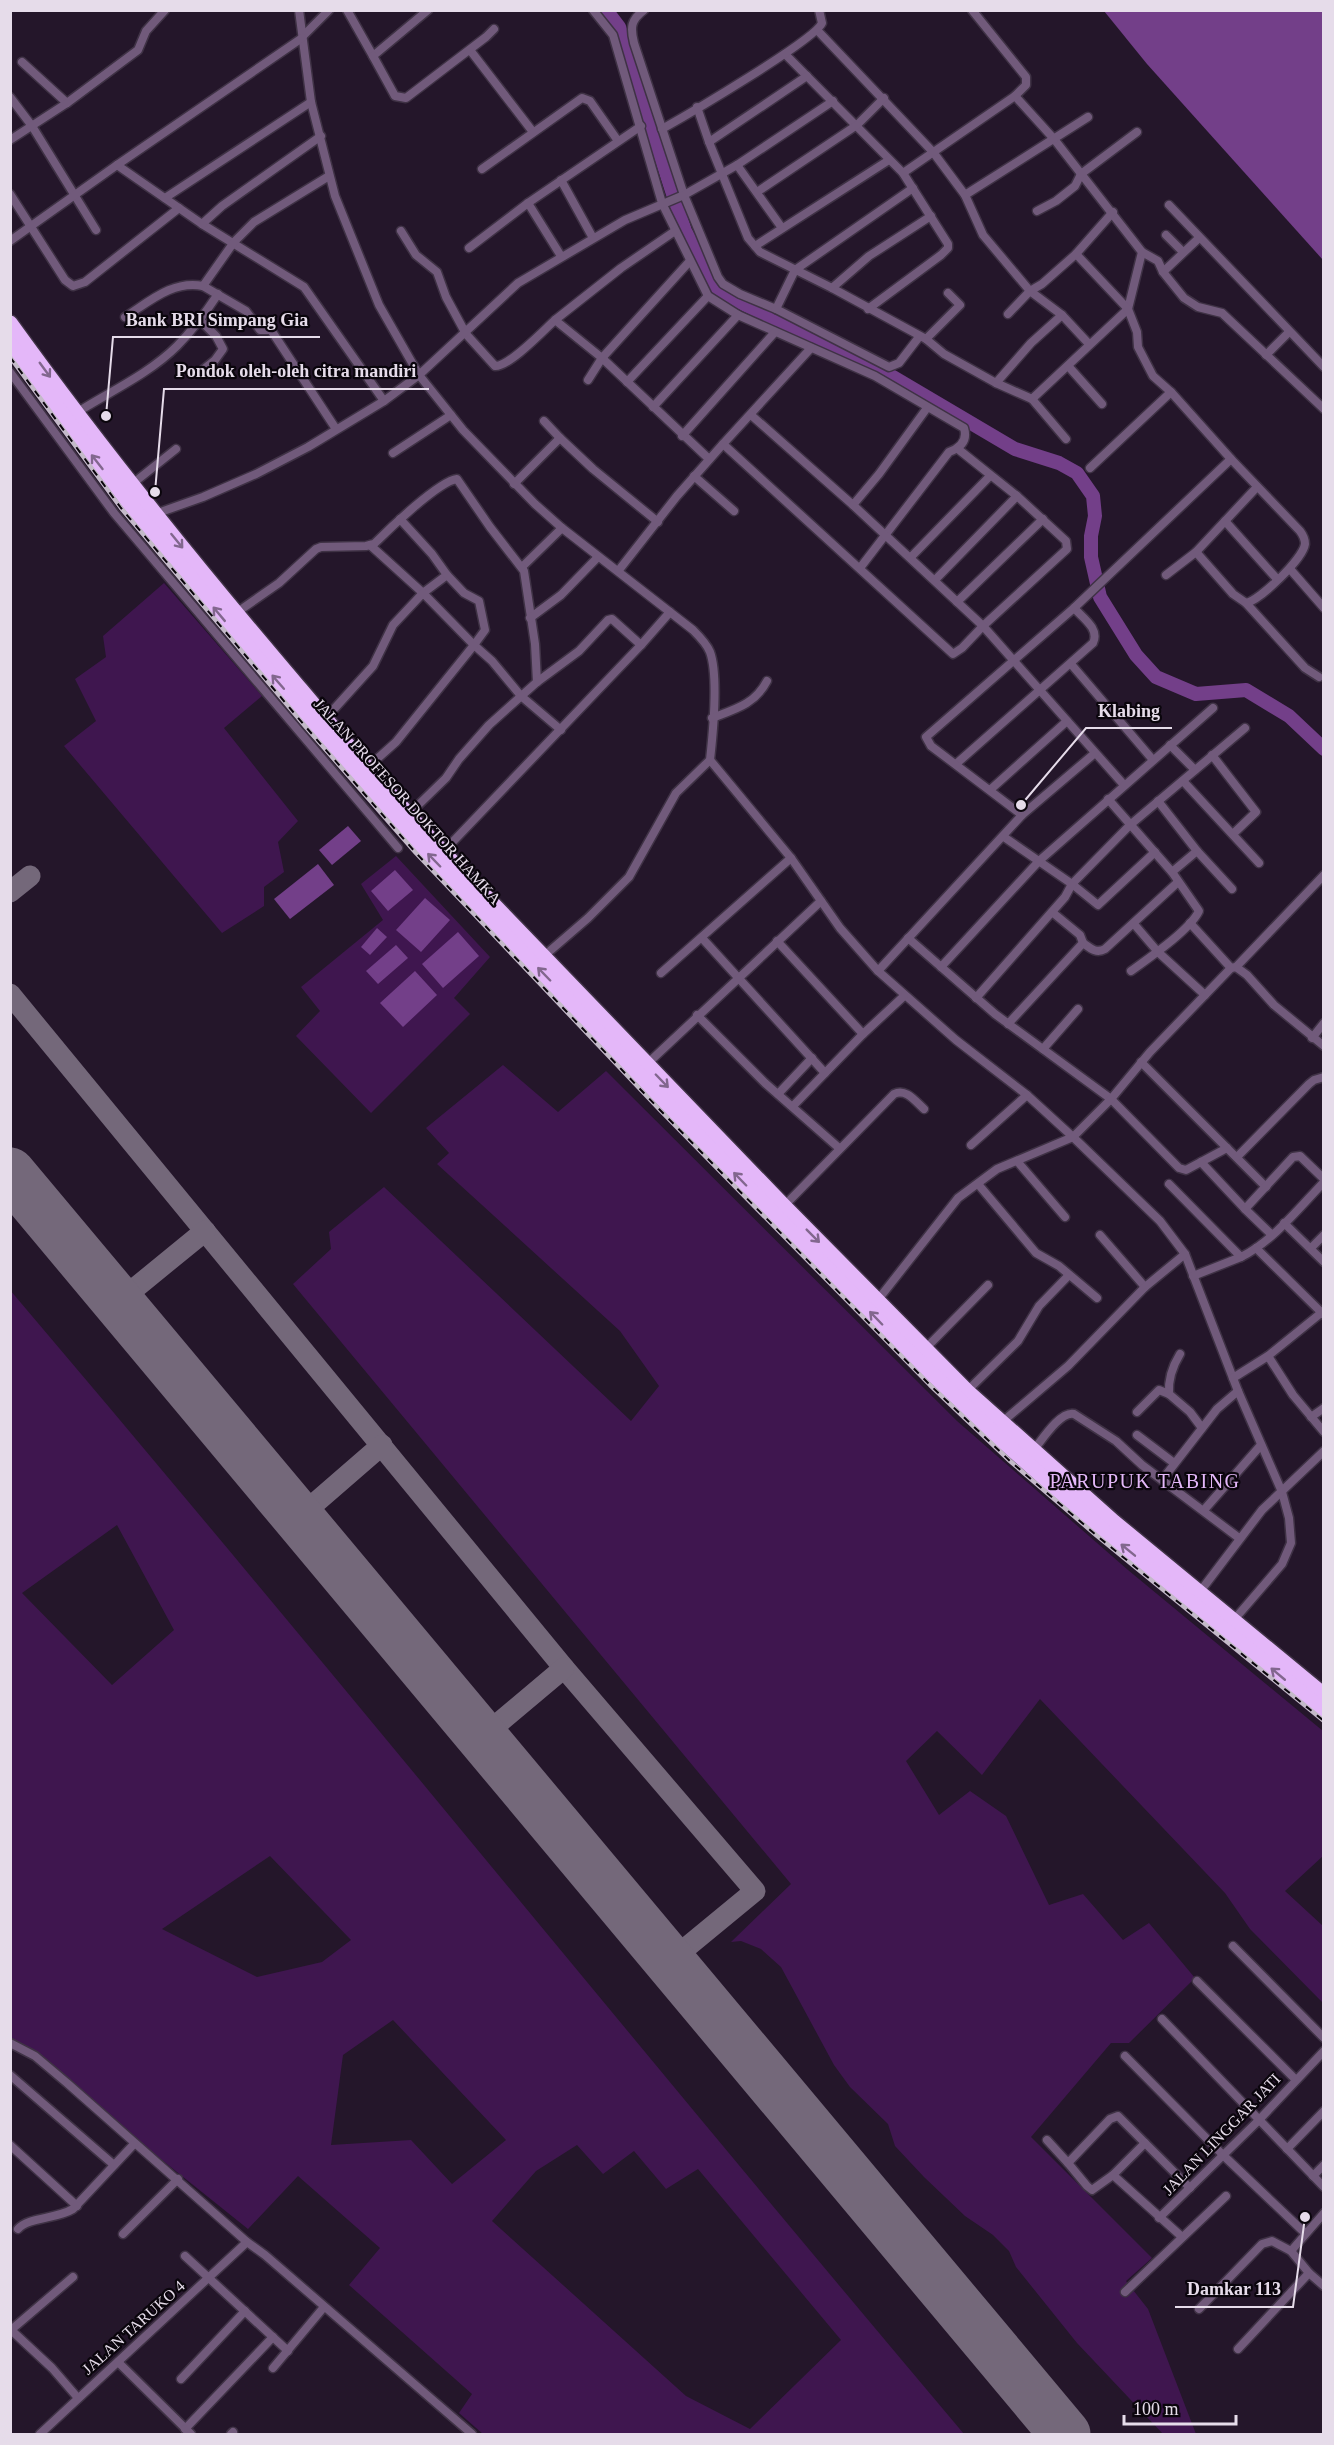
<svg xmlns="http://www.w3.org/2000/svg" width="1334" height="2445" viewBox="0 0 1334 2445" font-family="Georgia,serif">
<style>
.green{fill:#3f164f;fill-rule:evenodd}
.water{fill:#733f89}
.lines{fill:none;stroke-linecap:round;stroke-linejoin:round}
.river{stroke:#733f89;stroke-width:14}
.taxiway{stroke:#74687a;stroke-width:21}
.runway{stroke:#74687a;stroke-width:51}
.street-casing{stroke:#3f3245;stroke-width:11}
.highway-casing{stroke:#3f3245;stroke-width:18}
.street{stroke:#715a7b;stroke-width:8}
.highway{stroke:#e4b7f9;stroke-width:15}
.rail-casing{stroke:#c4bac9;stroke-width:4.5}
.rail{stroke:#0a050c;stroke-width:2;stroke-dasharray:7;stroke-linecap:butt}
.oneway{stroke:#82678e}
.labels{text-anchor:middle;stroke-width:4.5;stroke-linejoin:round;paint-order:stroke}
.street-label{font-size:16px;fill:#e6dcea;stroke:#0a050c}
.quarter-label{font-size:20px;letter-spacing:1.5px;fill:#e3b7f8;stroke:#0a050c}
.leader{fill:none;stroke:#e6dcea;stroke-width:2}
.callout-dot{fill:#e6dcea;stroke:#0a050c;stroke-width:2}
.callout-label{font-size:18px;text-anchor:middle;font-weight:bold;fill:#e6dcea;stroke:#0a050c;stroke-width:4.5;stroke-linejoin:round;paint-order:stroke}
</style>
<rect width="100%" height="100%" fill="#24162a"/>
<g class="green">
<polygon points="164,583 262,696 224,728 298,821 278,842 284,872 264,887 264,906 222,933 64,746 96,721 75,679 106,657 103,636"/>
<polygon points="396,856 490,957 454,998 470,1014 371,1113 296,1036 320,1011 301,987 383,920 361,884"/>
<polygon points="503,1065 558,1112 606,1071 957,1421 1128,1570 1323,1731 1323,1856 1285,1891 1323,1926 1323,2003 1250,1929 1225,1893 1040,1699 982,1775 937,1731 906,1761 939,1815 970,1791 1006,1816 1049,1905 1083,1894 1123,1940 1149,1923 1195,1978 1129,2043 1111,2043 1031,2137 1152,2258 1126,2281 1148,2309 1196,2434 1163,2434 1077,2343 1016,2267 1009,2251 993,2235 965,2216 924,2177 895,2146 888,2124 850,2087 834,2065 781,1967 761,1949 741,1941 731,1942 791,1884 293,1284 331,1249 329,1232 384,1187 631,1421 659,1386 620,1331 437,1164 449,1153 426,1128"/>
<path d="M 10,1290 C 332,1669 644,2055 964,2434 L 483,2434 L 459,2413 L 472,2394 L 349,2285 L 380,2248 L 298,2176 L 248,2229 L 56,2075 L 11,2041 ZM 117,1525 L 174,1630 L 112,1685 L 22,1593 ZM 270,1856 L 351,1940 L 322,1962 L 257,1977 L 162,1929 ZM 393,2020 L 506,2140 L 452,2184 L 411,2140 L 331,2145 L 343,2055 ZM 577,2145 L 603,2174 L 634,2151 L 666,2189 L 698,2169 L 841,2340 L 750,2429 L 686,2396 L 492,2221 L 536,2171 Z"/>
</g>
<g class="water">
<polygon points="1104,11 1323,11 1323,260 1147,64"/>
<polygon points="348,826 361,841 332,865 319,850"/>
<polygon points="318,864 334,885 290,919 274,899"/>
<polygon points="395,870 413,890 388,911 371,891"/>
<polygon points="425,898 450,920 421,952 396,930"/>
<polygon points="377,928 387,937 370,955 361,947"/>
<polygon points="458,932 479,956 443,988 422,964"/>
<polygon points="396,945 408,958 378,984 366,971"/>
<polygon points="415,971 437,995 403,1027 380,1003"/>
</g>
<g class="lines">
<polyline class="river" points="606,10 619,27 685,231 719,292 893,377 1015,449 1059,463 1077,473 1093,496 1095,516 1091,536 1091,557 1100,597 1136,655 1156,677 1196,694 1246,690 1289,716 1324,749"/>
<g class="taxiway">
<polyline points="10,892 30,876"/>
<polyline points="10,994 564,1668 755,1891 670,1961"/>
<polyline points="118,1302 205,1231"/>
<polyline points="299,1517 382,1445"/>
<polyline points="482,1737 564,1668"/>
</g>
<polyline class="runway" points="10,1173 1065,2434"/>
<defs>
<g id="street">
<path d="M 299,10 L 311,102 L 335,196 L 379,305 L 419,375 L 463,430 L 535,504 L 562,528 L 693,630 C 700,637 707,644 710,652 C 719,677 713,733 710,760 L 676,793 L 629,877 L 588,918 L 544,956"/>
<polyline points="347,10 373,56 428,10"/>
<path d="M 593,10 L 613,35 L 662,203 L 708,296 L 738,315 L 875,376 L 964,428 C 968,441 960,448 949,452 L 860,568"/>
<path d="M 644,10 C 631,20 630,27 634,43 L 684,195 L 718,277 L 723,284 L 740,294 L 776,309 L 889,367 L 899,363 L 919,337"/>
<polyline points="818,31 933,152 965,195 983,235 1030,291 1062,315 1089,344"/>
<polyline points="303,36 329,10"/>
<polyline points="470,50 533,132"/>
<polyline points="785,54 903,173 948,244 948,248 941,255 868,309"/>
<polyline points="373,56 395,96 406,98 486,37 494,29"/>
<polyline points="22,62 67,103"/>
<polyline points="807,76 709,142 748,238 760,252 832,288 926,339 944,354 996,383 1032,399 1066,439"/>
<polyline points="1015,96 1054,139 1142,252 1128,309 1032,399"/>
<polyline points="10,97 32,126 96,230"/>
<polyline points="697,107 709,142"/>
<path d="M 662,129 C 687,115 815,40 822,23 L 819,10"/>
<polyline points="10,140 67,103 138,50 146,31 165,10"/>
<polyline points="117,165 202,224 304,287 384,401"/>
<polyline points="737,165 782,228"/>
<polyline points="482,169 582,98 590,101 618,141"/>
<polyline points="903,173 1015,96 1026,85 1026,77 972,10"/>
<polyline points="329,176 254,222 234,242 203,286 246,311 260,330 271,330 336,429"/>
<polyline points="561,180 593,238"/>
<polyline points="757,192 857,125 884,98"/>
<polyline points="10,194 65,280 73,286 85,282 179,208"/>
<polyline points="965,195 1088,117"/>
<polyline points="165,198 311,102"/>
<polyline points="528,203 561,256"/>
<polyline points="1169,205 1324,367"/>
<polyline points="1037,211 1056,201 1075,186 1081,174 1137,132"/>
<polyline points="202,224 222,206 321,136"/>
<path d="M 401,231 L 416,255 L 437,272 L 446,297 L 466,334 L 495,366 C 509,367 544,330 555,320"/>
<polyline points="675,231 621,268 555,320 602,358 709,459"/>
<polyline points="1166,235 1183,252"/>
<polyline points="10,241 117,165 302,38"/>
<polyline points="755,246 889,160"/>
<polyline points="469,248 528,203 641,126"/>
<polyline points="1142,252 1158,261 1163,272 1184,298 1198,307 1222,313 1324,409"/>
<path d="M 1076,254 L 1128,309 L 1137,332 L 1138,347 L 1153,376 L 1171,392 L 1231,459 L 1300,531 C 1303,535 1305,538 1305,544 C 1303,559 1260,600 1246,603 L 1233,594 L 1196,552"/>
<polyline points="1163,272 1199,238"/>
<polyline points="832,288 869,256 931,216"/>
<polyline points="776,309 795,270 913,188"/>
<polyline points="1008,314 1030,291 1042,284 1076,254 1113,212"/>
<path d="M 125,317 C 150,301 173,280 203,286"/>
<polyline points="926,339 960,305 948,293"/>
<polyline points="811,348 723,444 953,654 962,648 983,626 1067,549 1066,541 1017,496 958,449"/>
<polyline points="1266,355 1289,332"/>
<polyline points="1069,367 1102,404"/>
<polyline points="10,372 114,513 398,848"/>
<polyline points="200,372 215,360 223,349 216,336 200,320"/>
<polyline points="588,380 602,358 689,262"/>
<polyline points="627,382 708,296"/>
<polyline points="996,383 1031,343 1062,315"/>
<polyline points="653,407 738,315"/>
<path d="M 76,413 C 109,392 149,374 177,346 C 193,330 206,312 218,294"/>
<polyline points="751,415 853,505 879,474 927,408"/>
<polyline points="544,421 560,438"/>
<polyline points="682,436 775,332"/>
<polyline points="393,453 451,415"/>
<polyline points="1090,468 1171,392"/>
<polyline points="694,476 734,511"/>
<polyline points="514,484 560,438 593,469 658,522"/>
<polyline points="131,485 176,449"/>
<polyline points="853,505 983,626 1124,785"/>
<polyline points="155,514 203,497 256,474 308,447 384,401 419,375 518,283 625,220 684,195 737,165 833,101"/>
<polyline points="1225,521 1277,579"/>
<polyline points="370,545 423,593 447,575 432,554 400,519"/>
<polyline points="911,557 990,476"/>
<polyline points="522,567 562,528"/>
<polyline points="1290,569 1324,608"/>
<polyline points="619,570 677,496 723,444"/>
<polyline points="447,575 464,593 479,601 485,630 474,645 492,661 521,696 561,730"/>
<polyline points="1166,575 1196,552 1257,487"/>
<polyline points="935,580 1017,496"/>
<polyline points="957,602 1043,519"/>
<polyline points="1246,603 1305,668 1319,677"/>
<path d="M 236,613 L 279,583 L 316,549 L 321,547 L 366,546 L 374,544 C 389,529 439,481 457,479 L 490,527 L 524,571 L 535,644 L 537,682"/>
<polyline points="530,618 561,595 598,557"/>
<polyline points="1071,664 1153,760"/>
<path d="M 712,718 C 736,709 755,704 767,681"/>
<polyline points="325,719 373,666 393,625 423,593 474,645 396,742 368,767"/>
<polyline points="1170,745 1195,770"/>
<polyline points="1212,755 1256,812 1233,834"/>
<polyline points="710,760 791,858 840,928 878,971 956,1040 1027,1095 1073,1137 1160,1221 1185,1254 1238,1391 1282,1492 1289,1518 1291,1543 1282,1564 1233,1621"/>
<path d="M 956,764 L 1093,643 C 1100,629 1083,618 1074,608"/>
<polyline points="1183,781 1259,863"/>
<polyline points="990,790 1067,721"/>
<path d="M 1108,799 L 1172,872 L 1199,911 C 1190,930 1149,958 1131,971"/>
<polyline points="1158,801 1197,851 1172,872"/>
<polyline points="408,815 446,778 459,759 489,725 537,682 579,651 608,620 612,619 641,645"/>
<polyline points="1022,815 931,746 926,737 1074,608 1231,459"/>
<polyline points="1004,837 1072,884 1098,905 1155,852"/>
<polyline points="1197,851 1232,889"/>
<polyline points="443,852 641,645 670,612"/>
<polyline points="1190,923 1231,968"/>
<polyline points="1134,924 1158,952 1205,995"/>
<polyline points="702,938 825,1073"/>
<polyline points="908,938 995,1014 1111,1099 1179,1168 1186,1170 1227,1148"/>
<polyline points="777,941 863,1034"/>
<path d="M 1083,943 C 1090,948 1096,954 1105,949 L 1178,882"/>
<polyline points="941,967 1039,861 1213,708"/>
<polyline points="1236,967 1324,875"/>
<polyline points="878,971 1022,815 1095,753"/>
<polyline points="661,973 791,858"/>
<polyline points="976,998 1065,897 1072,884 1130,825 1245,728"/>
<polyline points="697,1015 765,1083 839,1148"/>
<polyline points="1008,1024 1083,943 1080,935 1052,912"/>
<polyline points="1312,1038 1324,1023"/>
<polyline points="1043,1049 1078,1009"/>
<polyline points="1141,1062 1266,1187"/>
<polyline points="647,1064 821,901"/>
<polyline points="778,1094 812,1058"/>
<polyline points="793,1106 863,1034 904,996"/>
<polyline points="971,1145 1027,1095"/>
<polyline points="1237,1157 1309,1084 1314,1080 1324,1077"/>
<polyline points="1017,1161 1065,1217"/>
<polyline points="1201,1162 1245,1209 1271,1234"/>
<polyline points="978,1184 1036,1253 1059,1266 1097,1298"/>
<path d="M 1169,1184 L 1241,1257 C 1273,1241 1299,1208 1324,1182"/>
<path d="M 784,1206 L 894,1094 C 906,1088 915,1101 924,1109"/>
<polyline points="1245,1209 1293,1157 1300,1156 1324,1179"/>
<polyline points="1284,1223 1324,1262"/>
<polyline points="1100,1235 1145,1287"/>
<polyline points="1256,1248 1324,1315"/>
<polyline points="1311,1248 1324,1235"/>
<polyline points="1193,1276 1241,1257"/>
<polyline points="877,1301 958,1198 997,1169 1073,1137 1111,1099 1150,1052 1231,968 1236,967 1247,975 1274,1005 1324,1046"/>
<polyline points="925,1349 988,1285"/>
<path d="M 1180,1354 C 1172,1367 1168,1379 1169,1394 L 1190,1412 L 1202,1428"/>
<polyline points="1268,1356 1293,1395 1324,1432"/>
<polyline points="1233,1378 1268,1356 1321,1313"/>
<polyline points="967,1391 1018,1341 1039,1306 1069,1275"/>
<polyline points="1137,1412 1159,1390 1169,1394"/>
<polyline points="1311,1417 1324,1408"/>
<polyline points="1001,1423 1068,1366 1145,1287 1185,1254"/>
<polyline points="1137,1435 1174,1463"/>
<path d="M 1033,1451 C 1042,1440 1060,1411 1074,1414 L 1116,1441 L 1142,1465 L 1239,1538"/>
<polyline points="1162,1480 1217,1409 1238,1391"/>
<polyline points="1204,1510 1261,1445"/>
<polyline points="1199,1593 1262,1510 1324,1451"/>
<polyline points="1233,1946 1324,2038"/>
<polyline points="1197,1981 1296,2080"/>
<polyline points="1162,2019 1324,2187"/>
<polyline points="10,2043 35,2056 67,2083 247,2242 265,2255 472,2434"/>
<polyline points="1125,2056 1224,2156 1305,2233"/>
<polyline points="10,2075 114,2165"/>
<polyline points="1047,2140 1068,2163 1110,2119 1118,2116 1190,2188"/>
<polyline points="10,2145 77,2206"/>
<polyline points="1287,2149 1324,2111"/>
<polyline points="1068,2163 1087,2186 1092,2190 1113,2175 1145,2143"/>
<polyline points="1113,2175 1181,2236"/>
<polyline points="1313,2176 1324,2165"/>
<polyline points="1159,2218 1258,2121 1324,2051"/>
<path d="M 18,2229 C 28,2217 57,2219 73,2209 L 134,2144"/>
<polyline points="123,2234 178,2179"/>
<polyline points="1291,2251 1324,2213"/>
<polyline points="185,2256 288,2351"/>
<polyline points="1309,2273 1324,2286"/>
<polyline points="1125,2292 1226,2196"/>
<polyline points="1199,2309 1262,2244 1272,2241 1291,2251 1309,2273 1238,2349"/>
<polyline points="10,2329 52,2368 78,2398"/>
<polyline points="11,2330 73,2277"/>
<polyline points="118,2362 191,2434"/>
<polyline points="273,2368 324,2307"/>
<polyline points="181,2379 245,2311"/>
<polyline points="185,2429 273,2337"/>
<polyline points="40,2434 247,2242"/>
<polyline points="231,2434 233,2432"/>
</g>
<g id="highway">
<path d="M 10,323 C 100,448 197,568 297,685 C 345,742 392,798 443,852 L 784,1206 L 967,1391 L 1114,1522 L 1324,1695"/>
<polyline points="10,344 129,503 257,658 418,844 698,1136 905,1348 999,1438 1104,1531 1324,1711"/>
</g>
</defs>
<use href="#street" class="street-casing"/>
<use href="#highway" class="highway-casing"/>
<use href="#street" class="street"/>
<use href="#highway" class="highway"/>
<defs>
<polyline id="rail" points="10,357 121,508 305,726 416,853 660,1110 930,1385 1010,1461 1096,1535 1324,1721"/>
</defs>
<use href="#rail" class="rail-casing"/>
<use href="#rail" class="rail"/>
</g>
<defs><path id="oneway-shaft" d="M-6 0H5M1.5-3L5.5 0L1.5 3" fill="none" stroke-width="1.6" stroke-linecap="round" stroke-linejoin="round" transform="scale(1.5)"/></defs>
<g class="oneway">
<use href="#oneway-shaft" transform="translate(45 370) rotate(54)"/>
<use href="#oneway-shaft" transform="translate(97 462) rotate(-128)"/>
<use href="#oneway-shaft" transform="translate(177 541) rotate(51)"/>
<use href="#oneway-shaft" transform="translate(219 614) rotate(-130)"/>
<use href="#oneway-shaft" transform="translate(278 682) rotate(-131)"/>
<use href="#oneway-shaft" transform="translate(434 860) rotate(-134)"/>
<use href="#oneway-shaft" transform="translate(544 974) rotate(-134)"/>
<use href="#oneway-shaft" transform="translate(662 1081) rotate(46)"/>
<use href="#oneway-shaft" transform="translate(740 1179) rotate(-134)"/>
<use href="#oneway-shaft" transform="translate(813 1236) rotate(45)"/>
<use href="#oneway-shaft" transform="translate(876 1318) rotate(-134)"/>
<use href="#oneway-shaft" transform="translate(1128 1550) rotate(-141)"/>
<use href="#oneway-shaft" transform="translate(1278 1674) rotate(-140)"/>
</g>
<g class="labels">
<g class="street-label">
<text transform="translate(408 801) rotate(48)" y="6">JALAN PROFESOR DOKTOR HAMKA</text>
<text transform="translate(1221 2134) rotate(-46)" y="6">JALAN LINGGAR JATI</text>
<text transform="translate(133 2327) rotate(-42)" y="6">JALAN TARUKO 4</text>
</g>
<g class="quarter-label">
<text x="1145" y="1488">PARUPUK TABING</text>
</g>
</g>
<path class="leader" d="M106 416L113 337H320M155 492L164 389H429M1021 805L1086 728H1172M1305 2217L1293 2307H1175"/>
<g class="callout-dot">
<circle cx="106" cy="416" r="6"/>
<circle cx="155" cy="492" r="6"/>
<circle cx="1021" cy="805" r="6"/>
<circle cx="1305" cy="2217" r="6"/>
</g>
<g class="callout-label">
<text x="217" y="326">Bank BRI Simpang Gia</text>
<text x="296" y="377">Pondok oleh-oleh citra mandiri</text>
<text x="1129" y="717">Klabing</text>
<text x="1234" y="2295">Damkar 113</text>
</g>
<rect width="1334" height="2445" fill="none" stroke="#e6dcea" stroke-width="24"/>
<path d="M1124 2415v9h112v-9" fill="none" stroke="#e6dcea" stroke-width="3"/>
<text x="1133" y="2415" font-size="18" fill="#e6dcea" stroke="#0a050c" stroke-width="4.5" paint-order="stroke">100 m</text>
</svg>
